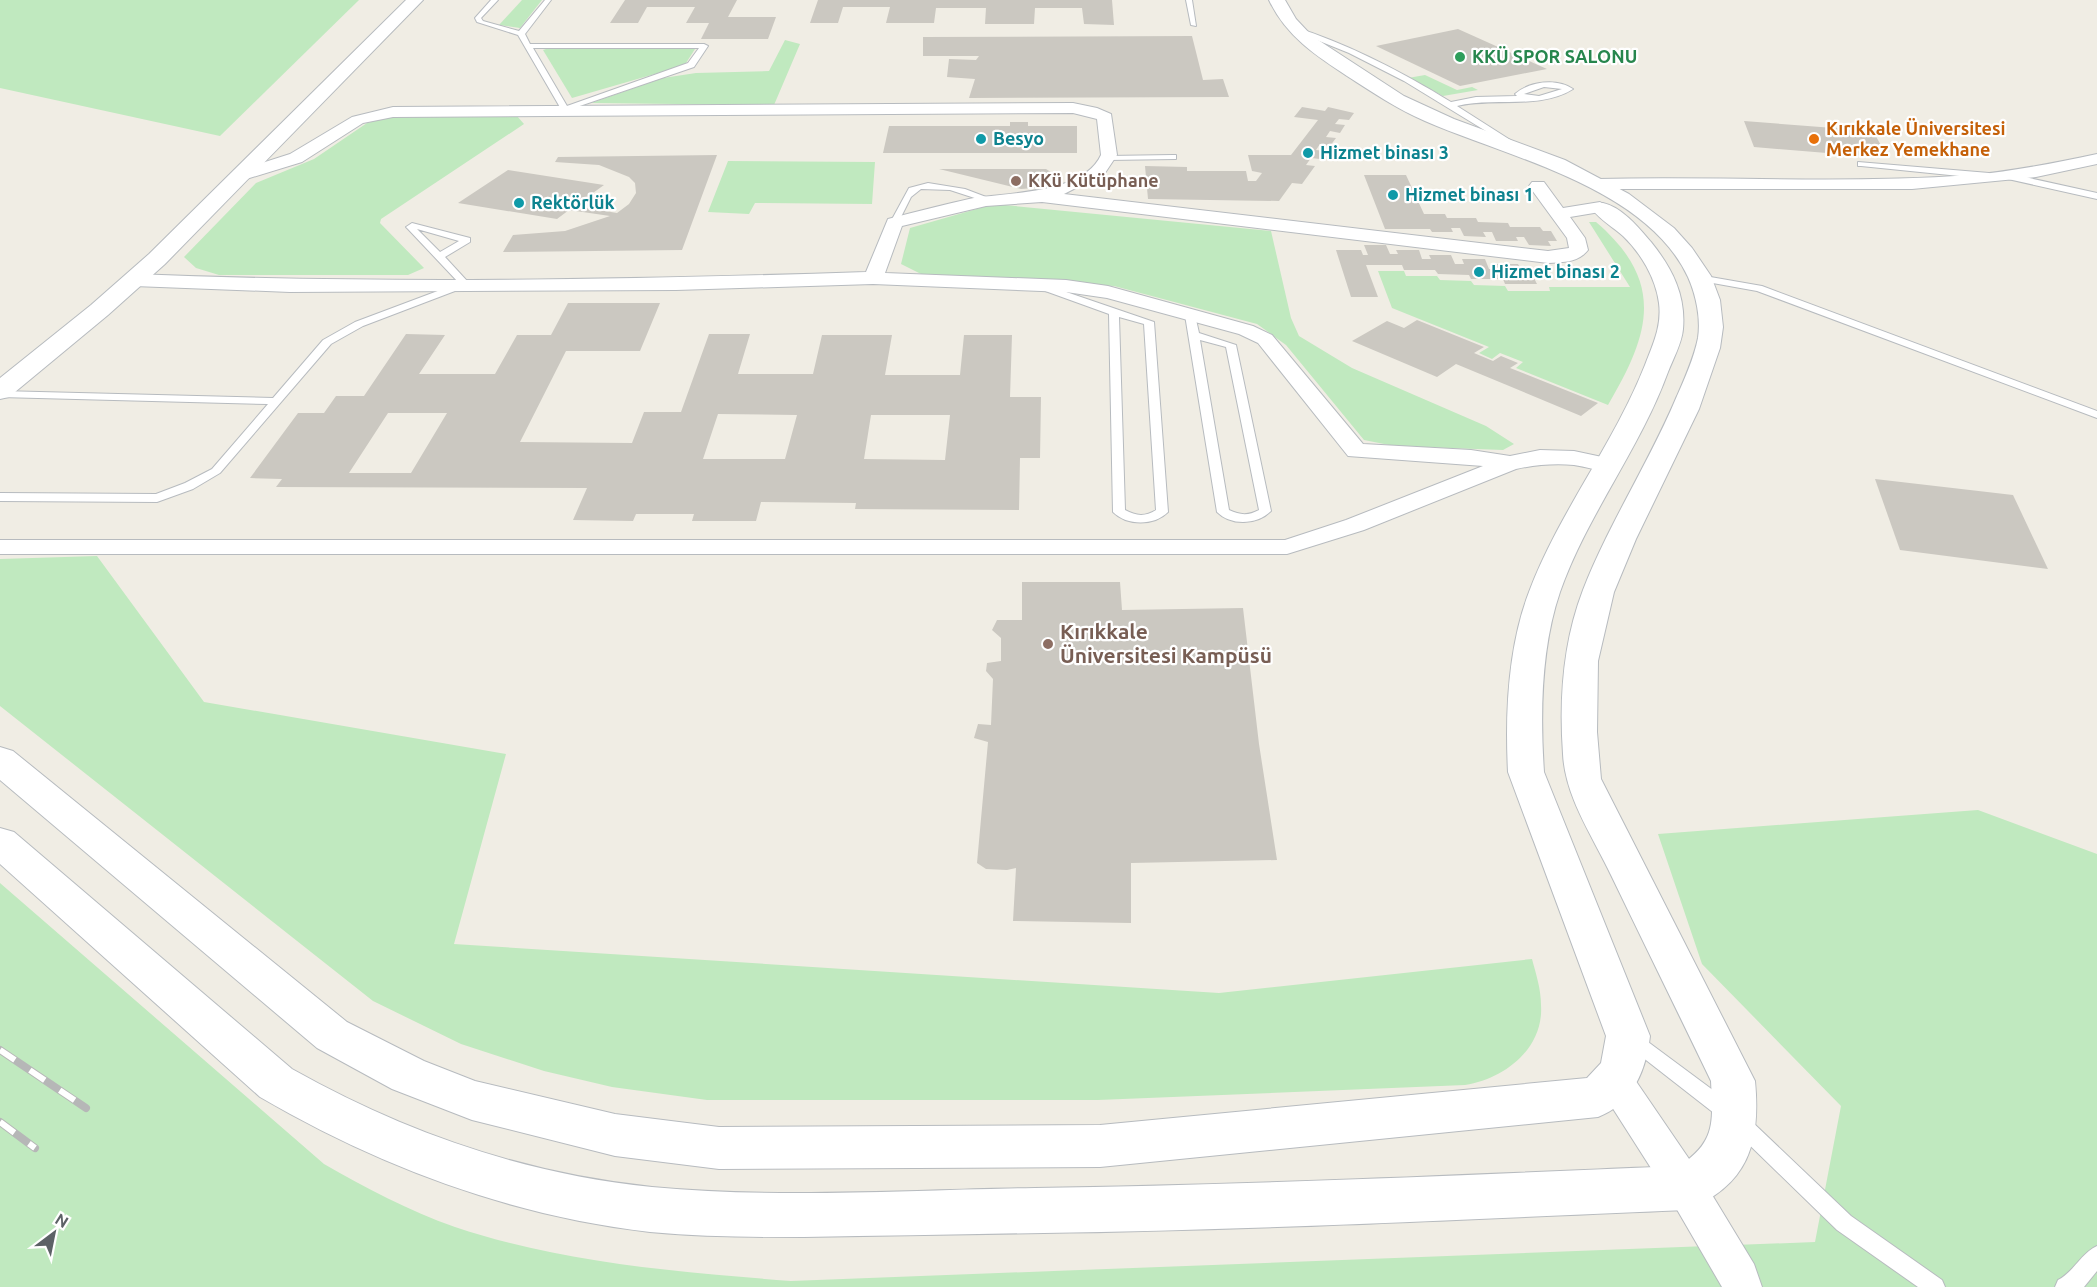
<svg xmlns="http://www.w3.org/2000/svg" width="2097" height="1287" viewBox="0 0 2097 1287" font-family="Ubuntu,sans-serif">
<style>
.green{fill:#c0e9bf}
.building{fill:#cbc8c1;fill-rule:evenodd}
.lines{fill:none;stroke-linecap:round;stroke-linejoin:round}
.service-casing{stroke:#b7bbbf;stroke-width:2}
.minor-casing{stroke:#b7bbbf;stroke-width:2}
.tertiary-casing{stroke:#b7bbbf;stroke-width:2}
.service{fill:#fff;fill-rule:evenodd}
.minor{fill:#fff;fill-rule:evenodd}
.tertiary{fill:#fff;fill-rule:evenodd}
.rail-casing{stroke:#b6b7b7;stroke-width:8}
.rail{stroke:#fff;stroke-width:6;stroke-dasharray:18;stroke-linecap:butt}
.leisure-dot{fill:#2e9e5b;stroke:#fff;stroke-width:2}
.culture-dot{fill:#0f9aa8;stroke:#fff;stroke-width:2}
.food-dot{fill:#e8710a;stroke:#fff;stroke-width:2}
.education-dot{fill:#8d6e63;stroke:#fff;stroke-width:2}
.labels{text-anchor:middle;stroke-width:4.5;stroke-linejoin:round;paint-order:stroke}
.far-leisure-label{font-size:18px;font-weight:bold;fill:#27864d;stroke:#fff;text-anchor:start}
.far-food-label{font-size:18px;font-weight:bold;fill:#c56008;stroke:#fff;text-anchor:start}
.far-culture-label{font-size:18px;font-weight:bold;fill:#0d838f;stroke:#fff;text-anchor:start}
.far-education-label{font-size:18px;font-weight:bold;fill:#785e54;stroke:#fff;text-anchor:start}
.education-label{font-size:21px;font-weight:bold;fill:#785e54;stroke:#fff;text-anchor:start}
</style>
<rect width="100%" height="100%" fill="#f0ede4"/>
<g class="green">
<polygon points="0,0 359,0 220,136 0,88"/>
<polygon points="522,0 542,0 520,28 499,25"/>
<polygon points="785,40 800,44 774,105 591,103 663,78 696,73 769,71"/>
<polygon points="549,48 695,49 686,63 672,69 572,98 543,50"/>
<polygon points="1425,75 1457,90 1472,87 1478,90 1443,96 1408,78"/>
<polygon points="517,116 524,124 381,219 380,223 424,268 408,275 219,275 196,268 184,257 256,183 314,159 367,123 391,117"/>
<polygon points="728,161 875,162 872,204 755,203 749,214 708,212"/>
<polygon points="994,204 1271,231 1291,318 1299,336 1352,368 1486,426 1514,444 1503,450 1394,446 1364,440 1286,345 1257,324 1114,286 923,275 901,264 910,228"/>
<path d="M 1589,222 L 1596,222 C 1666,282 1650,334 1608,405 L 1516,368 L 1523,362 L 1500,353 L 1492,359 L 1479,353 L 1489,347 L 1392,308 L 1378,271 L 1404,271 L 1406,276 L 1437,276 L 1440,280 L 1471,281 L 1474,285 L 1505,286 L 1508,291 L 1550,291 L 1549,287 L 1630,287 Z"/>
<path d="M 97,556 L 204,702 L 506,754 L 454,944 L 1219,993 L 1532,959 C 1536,974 1541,989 1541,1005 C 1544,1048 1505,1079 1465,1085 L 1098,1100 L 707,1100 L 612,1087 L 544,1071 L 461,1044 L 373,1001 L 0,706 L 0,559 Z"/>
<path d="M 1978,810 L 2097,854 L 2097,1287 L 0,1287 L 0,883 L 324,1164 C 366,1188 409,1211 455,1227 C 563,1263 678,1272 791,1281 L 1815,1242 L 1841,1106 L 1702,964 L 1658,834 Z"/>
</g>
<g class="building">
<polygon points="625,0 737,0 728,17 776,17 768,39 701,39 709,23 686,23 695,7 647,7 638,23 610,23"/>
<polygon points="818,0 1112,0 1114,25 1084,24 1082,8 1035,8 1034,24 985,24 986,8 936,8 934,23 886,23 890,7 843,7 838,23 810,23"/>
<polygon points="1458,29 1547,69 1460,86 1376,46"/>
<polygon points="1192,36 1203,80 1223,79 1229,97 969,98 975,79 947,77 949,59 976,60 979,56 923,56 923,37"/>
<polygon points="1302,107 1325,111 1328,107 1354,113 1349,120 1339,119 1335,124 1345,125 1340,133 1330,131 1326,137 1336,138 1330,146 1320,144 1316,150 1326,151 1320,159 1311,158 1306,165 1315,166 1302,184 1292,183 1279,201 1148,199 1145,166 1187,167 1187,171 1246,171 1248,181 1256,181 1262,173 1252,171 1248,155 1291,155 1318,120 1294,117"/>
<polygon points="1744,121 1873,131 1888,158 1754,147"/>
<polygon points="1010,122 1028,122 1028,126 1077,126 1077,153 883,153 889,126 1010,126"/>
<polygon points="717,155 682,250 503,252 513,235 565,231 610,216 569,210 557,219 458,203 508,170 604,185 575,206 617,213 629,204 636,193 635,183 629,177 599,165 555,162 558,157"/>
<polygon points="939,169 1046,169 1054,174 1034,188 1021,189"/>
<polygon points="1364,175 1406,175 1424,214 1445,214 1447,218 1476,218 1478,222 1508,223 1510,227 1540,227 1543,231 1551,231 1557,241 1548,241 1551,246 1529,245 1524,237 1516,237 1518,241 1496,241 1492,232 1483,232 1486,237 1464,236 1460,228 1451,228 1453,232 1432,232 1430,229 1385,229"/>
<polygon points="1364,245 1386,245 1390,254 1398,254 1396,250 1419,250 1422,259 1431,259 1429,255 1451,255 1455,264 1464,264 1462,259 1485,259 1489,269 1498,269 1495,264 1518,264 1523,274 1532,274 1537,284 1505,284 1503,279 1471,279 1469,275 1438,274 1435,270 1404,270 1402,265 1366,265 1378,297 1351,297 1336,250 1361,250 1363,255 1368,255"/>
<path d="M 568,303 L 660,303 L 640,351 L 566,351 L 520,442 L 632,443 L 644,412 L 681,412 L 709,334 L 750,334 L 738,374 L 813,374 L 822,335 L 892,335 L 885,375 L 960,375 L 964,335 L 1012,335 L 1010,397 L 1041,397 L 1040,458 L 1020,458 L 1019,510 L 855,509 L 856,503 L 761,502 L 756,521 L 692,521 L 694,514 L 636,514 L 633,521 L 573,520 L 587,488 L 276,487 L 282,479 L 250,478 L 298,413 L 324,413 L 336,396 L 364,396 L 406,334 L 445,335 L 419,374 L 495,374 L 517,335 L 551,335 ZM 388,413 L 447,413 L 411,473 L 349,473 ZM 718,414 L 797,415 L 785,459 L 703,459 ZM 871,415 L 950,415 L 945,460 L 864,459 Z"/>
<polygon points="1417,320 1484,347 1474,353 1493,361 1501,356 1518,363 1510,368 1598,403 1581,416 1456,364 1437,377 1352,341 1387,321 1404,328"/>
<polygon points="1875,479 2013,495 2048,569 1900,550"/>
<polygon points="1022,582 1120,582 1122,610 1243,608 1259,744 1277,860 1131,863 1131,923 1013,921 1016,868 1007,870 986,869 977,863 988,742 974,738 978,724 991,725 993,679 986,671 987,663 1001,661 1001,638 992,630 997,620 1022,620"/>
</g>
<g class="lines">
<defs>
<g id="service">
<path d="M 491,0 L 498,0 L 481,18 L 483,21 L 519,31 L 545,0 L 551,0 L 525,34 L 530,44 L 704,44 L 708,46 L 694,67 L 565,111 L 561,109 L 518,35 L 477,22 L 475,18 ZM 533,48 L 699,48 L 688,63 L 567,106 Z"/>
<polygon points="1186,0 1192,0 1196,26 1191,25"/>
<path d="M 1294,27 C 1349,44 1402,72 1451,102 L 1476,97 L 1517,96 L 1515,94 C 1530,81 1557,78 1573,89 C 1540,110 1493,97 1457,106 L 1515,143 L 1515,147 L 1512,147 L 1404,81 L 1349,53 L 1292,30 ZM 1544,87 L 1562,89 L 1539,96 L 1524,94 Z"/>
<polygon points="1173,155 1176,155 1176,159 1108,160 1104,158 1108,156"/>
<polygon points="1858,162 1989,173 1993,176 1989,179 1861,166 1858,166"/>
<polygon points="2002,172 2097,193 2097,199 1999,177 1999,173"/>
<polygon points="928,183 965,189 994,200 990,203 950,190 921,189 911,197 897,225 891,225 890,223 909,188"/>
<path d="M 412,223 L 470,238 L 470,242 L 445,257 L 468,282 L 468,286 L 363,326 L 331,344 L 220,473 L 193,489 L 157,502 L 0,501 L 0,493 L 156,494 L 185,483 L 212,469 L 268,404 L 0,397 L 0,391 L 273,398 L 323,340 L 355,322 L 459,283 L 408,229 L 406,227 ZM 417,229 L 459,241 L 440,252 Z"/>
<polygon points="1699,275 1762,286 2097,411 2097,418 1757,291 1696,280 1694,278"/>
<path d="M 1040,283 L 1154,322 L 1168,512 C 1154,526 1127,526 1113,512 L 1109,314 L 1037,288 L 1035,286 ZM 1119,317 L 1144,324 L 1156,510 C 1145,517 1136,516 1125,510 Z"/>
<path d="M 1190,312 L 1195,315 L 1199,333 L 1236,345 L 1271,511 C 1257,525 1231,526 1217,512 L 1185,315 ZM 1200,340 L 1226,347 L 1259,510 C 1248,516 1240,515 1229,510 Z"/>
<polygon points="1634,1033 1640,1036 1733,1105 1735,1111 1733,1117 1726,1119 1719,1117 1628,1046 1625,1041 1628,1036"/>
<polygon points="1741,1116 1748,1118 1851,1216 1942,1280 1945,1287 1918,1287 1837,1230 1734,1130 1732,1124 1734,1118"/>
<path d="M 2097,1246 L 2097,1271 L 2084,1287 L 2055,1287 L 2058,1280 C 2074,1272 2081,1253 2097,1246 Z"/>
</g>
<g id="minor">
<path d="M 1073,103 L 1097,108 L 1111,114 L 1117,155 L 1105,173 L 1064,194 L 1548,251 L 1569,248 L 1567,238 L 1529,186 L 1532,182 L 1544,182 L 1563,208 L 1600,202 L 1609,207 L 1606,211 L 1570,217 L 1585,238 L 1588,250 C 1578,263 1563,262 1548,263 L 1042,202 L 986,206 L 902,226 L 885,273 L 1066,280 L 1108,286 L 1253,326 L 1272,335 L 1363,444 L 1471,450 L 1510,456 L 1540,450 L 1574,451 L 1616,460 L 1620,465 L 1616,470 C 1602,473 1588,467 1574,465 C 1554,463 1535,465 1516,469 L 1364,530 L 1287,554 L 0,554 L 0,540 L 1285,540 L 1346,520 L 1483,466 L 1348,456 L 1258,343 L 1239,334 L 1107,298 L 1066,292 L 873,284 L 676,290 L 290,292 L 134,286 L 124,280 L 134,274 C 378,284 622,280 866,272 L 888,219 C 915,212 942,205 969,199 C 1005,192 1083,195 1101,155 L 1097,119 L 1073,113 L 393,117 L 363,123 L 302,162 L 243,180 L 235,175 L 237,171 L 290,154 L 352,117 L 393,107 Z"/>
<path d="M 2097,154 L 2097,164 L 2036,177 L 1912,189 L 1598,189 L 1589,184 L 1598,179 C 1722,176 1847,184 1971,175 C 2014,171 2055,163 2097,154 Z"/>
<polygon points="1616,1066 1629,1071 1700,1175 1754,1264 1762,1287 1722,1287 1672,1201 1603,1093 1598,1082 1603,1071"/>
</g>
<g id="tertiary">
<polygon points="406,0 423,0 165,264 108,315 9,397 0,399 0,378 91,305 149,254"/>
<path d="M 1269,0 L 1285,0 L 1296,19 L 1312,36 L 1404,96 L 1454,119 L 1565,160 L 1629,194 L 1674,228 L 1692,248 L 1711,276 L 1720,300 L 1723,327 L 1720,348 L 1699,409 L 1636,539 L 1614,592 L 1598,661 L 1597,732 L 1601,779 L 1755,1081 C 1761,1143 1748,1186 1686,1210 C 1472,1219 1258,1230 1044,1233 C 964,1234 884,1236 804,1237 C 753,1237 701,1237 650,1232 C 512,1216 380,1167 260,1097 L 0,864 L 0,828 L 14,832 L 292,1069 C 404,1132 524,1174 652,1187 C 779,1199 908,1190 1035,1188 C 1249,1185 1464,1175 1679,1166 C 1716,1142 1713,1122 1711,1081 C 1678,1012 1644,944 1611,875 C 1593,837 1565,797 1563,754 C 1559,698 1563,642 1583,590 C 1609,523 1649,463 1677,396 C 1685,378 1694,358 1698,338 C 1701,318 1696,295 1688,277 C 1646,187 1507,157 1425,121 C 1397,109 1372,92 1347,76 C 1315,55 1286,36 1269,0 Z"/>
<path d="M 1603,203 C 1622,207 1639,228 1651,242 C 1672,268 1686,295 1683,329 C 1682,343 1673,359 1668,372 C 1640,449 1587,515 1560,592 C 1541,648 1540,713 1544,772 L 1650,1036 C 1646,1071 1632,1104 1598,1117 L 1100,1167 L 719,1169 L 615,1156 L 472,1120 L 392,1089 L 317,1048 L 0,780 L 0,747 L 13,751 L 347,1022 L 424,1061 L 475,1081 L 615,1114 L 719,1127 L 1100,1125 L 1587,1078 L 1601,1063 L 1606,1036 L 1508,772 C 1505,713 1508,647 1529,592 C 1559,512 1614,444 1645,365 C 1653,344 1662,326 1659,303 C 1656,279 1641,253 1623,236 C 1613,227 1600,220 1592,209 L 1595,204 Z"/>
</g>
</defs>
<use href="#service" class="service-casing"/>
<use href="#minor" class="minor-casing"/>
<use href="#tertiary" class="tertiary-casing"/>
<use href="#service" class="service"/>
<use href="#minor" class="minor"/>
<use href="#tertiary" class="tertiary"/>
<defs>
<g id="rail">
<polyline points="0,1050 86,1108"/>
<polyline points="0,1122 35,1148"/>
</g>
</defs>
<use href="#rail" class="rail-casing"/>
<use href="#rail" class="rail"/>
</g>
<circle class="leisure-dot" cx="1460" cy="57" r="6"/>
<g class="culture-dot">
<circle cx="981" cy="139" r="6"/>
<circle cx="1308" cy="153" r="6"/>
<circle cx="1393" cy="195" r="6"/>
<circle cx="519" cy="203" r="6"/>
<circle cx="1479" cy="272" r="6"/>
</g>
<circle class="food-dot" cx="1814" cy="139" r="6"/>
<g class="education-dot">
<circle cx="1016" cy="181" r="6"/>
<circle cx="1048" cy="644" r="6"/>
</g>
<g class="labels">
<g class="far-leisure-label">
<text x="1472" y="63">KKÜ SPOR SALONU</text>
</g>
<g class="far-food-label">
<text x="1826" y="135">Kırıkkale Üniversitesi<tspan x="1826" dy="21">Merkez Yemekhane</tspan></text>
</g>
<g class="far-culture-label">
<text x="993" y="145">Besyo</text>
<text x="1320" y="159">Hizmet binası 3</text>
<text x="1405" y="201">Hizmet binası 1</text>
<text x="531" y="209">Rektörlük</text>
<text x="1491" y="278">Hizmet binası 2</text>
</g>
<g class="far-education-label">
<text x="1028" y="187">KKü Kütüphane</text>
</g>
<g class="education-label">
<text x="1060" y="639">Kırıkkale<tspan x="1060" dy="24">Üniversitesi Kampüsü</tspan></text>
</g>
</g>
<g transform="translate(54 1233) rotate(32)" stroke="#ffffff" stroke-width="4.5" paint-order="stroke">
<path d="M0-4.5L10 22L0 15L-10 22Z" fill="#5c6166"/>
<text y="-9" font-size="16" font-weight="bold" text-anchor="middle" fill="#5c6166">N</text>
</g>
</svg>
